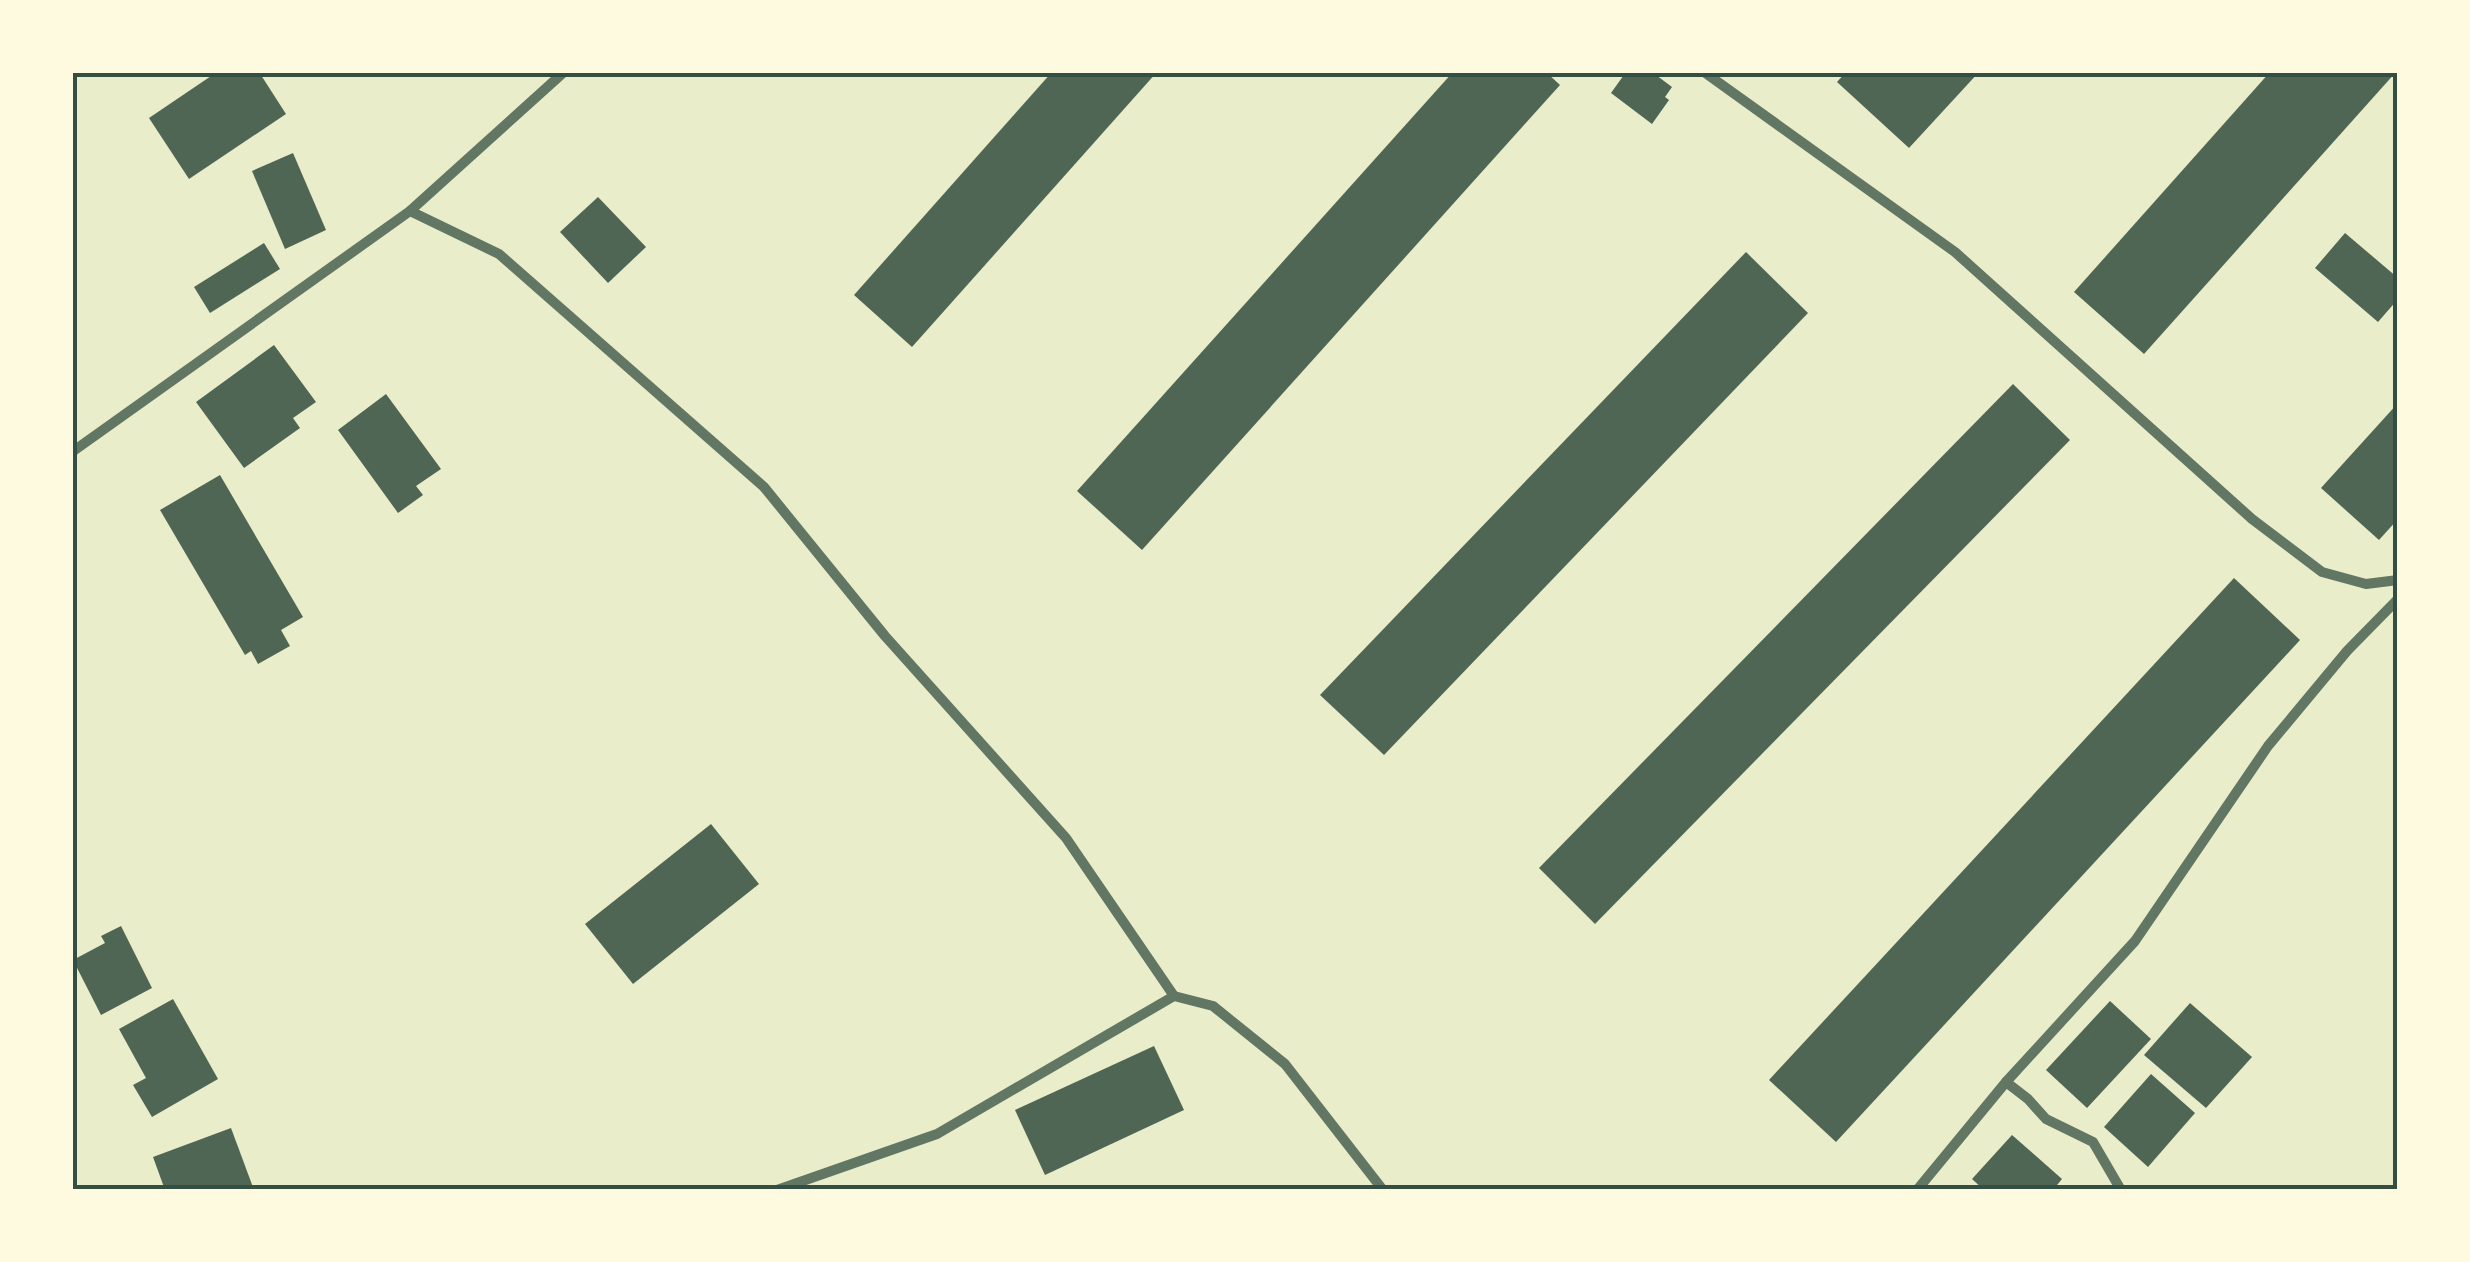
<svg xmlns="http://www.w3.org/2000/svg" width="2470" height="1262" viewBox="0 0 2470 1262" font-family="'Titillium Web',sans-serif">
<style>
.building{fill:#4f6655}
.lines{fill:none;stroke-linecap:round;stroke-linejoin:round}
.minor{stroke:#617663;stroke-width:10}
.neatline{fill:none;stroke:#344e41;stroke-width:4}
</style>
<rect width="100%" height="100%" fill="#e9edc9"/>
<g class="building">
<polygon points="217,72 259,72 286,114 189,179 149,118"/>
<polygon points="1052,72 1157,72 912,347 854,295"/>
<polygon points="1453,72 1546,72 1560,85 1142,550 1077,491"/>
<polygon points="1626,72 1652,72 1672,87 1665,97 1669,100 1652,124 1611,93"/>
<polygon points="1846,72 1979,72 1909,148 1837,82"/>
<polygon points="2270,72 2396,72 2144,354 2074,292"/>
<polygon points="293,153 326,230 285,249 252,171"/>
<polygon points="598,197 646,247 608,283 560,232"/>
<polygon points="2345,233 2398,278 2398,299 2378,322 2315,268"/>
<polygon points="264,243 280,269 210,313 194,287"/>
<polygon points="1746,252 1808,313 1384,755 1320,695"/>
<polygon points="274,345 316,402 293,418 300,428 244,468 196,402"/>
<polygon points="2013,384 2070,440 1595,924 1539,868"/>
<polygon points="386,394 441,469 416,486 423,495 398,513 338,430"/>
<polygon points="2398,403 2398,519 2379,540 2321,488"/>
<polygon points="220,475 303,617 281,630 290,646 258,664 251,651 245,655 160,510"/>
<polygon points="2234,578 2300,640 1836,1142 1769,1080"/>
<polygon points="711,824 759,884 633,984 585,924"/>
<polygon points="121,926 152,988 101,1015 73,960 105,943 101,936"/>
<polygon points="173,999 218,1079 152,1117 133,1085 146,1078 119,1029"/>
<polygon points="2110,1001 2151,1039 2087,1108 2046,1070"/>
<polygon points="2190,1003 2252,1057 2206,1108 2144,1055"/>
<polygon points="1154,1046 1184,1110 1045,1175 1015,1110"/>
<polygon points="2151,1074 2195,1113 2148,1167 2104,1127"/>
<polygon points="231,1128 254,1190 165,1190 153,1157"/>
<polygon points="2012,1135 2062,1179 2053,1190 1984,1190 1972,1179"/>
</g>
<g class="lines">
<g class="minor">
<polyline points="1704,72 1955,252 2252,519 2322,572 2366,584 2398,580"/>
<polyline points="410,211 499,254 764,487 885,636 1066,838 1174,996 937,1134 777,1190"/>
<polyline points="72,452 410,211 564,72"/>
<polyline points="1174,996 1213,1006 1285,1064 1383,1190"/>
<polyline points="2006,1082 2028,1099 2046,1119 2093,1142 2121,1190"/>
<polyline points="1917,1190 2006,1082 2135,941 2268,746 2347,651 2398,599"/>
</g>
</g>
<rect width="2470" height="1262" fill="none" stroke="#fefae0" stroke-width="150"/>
<rect x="75" y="75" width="2320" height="1112" class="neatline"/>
</svg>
